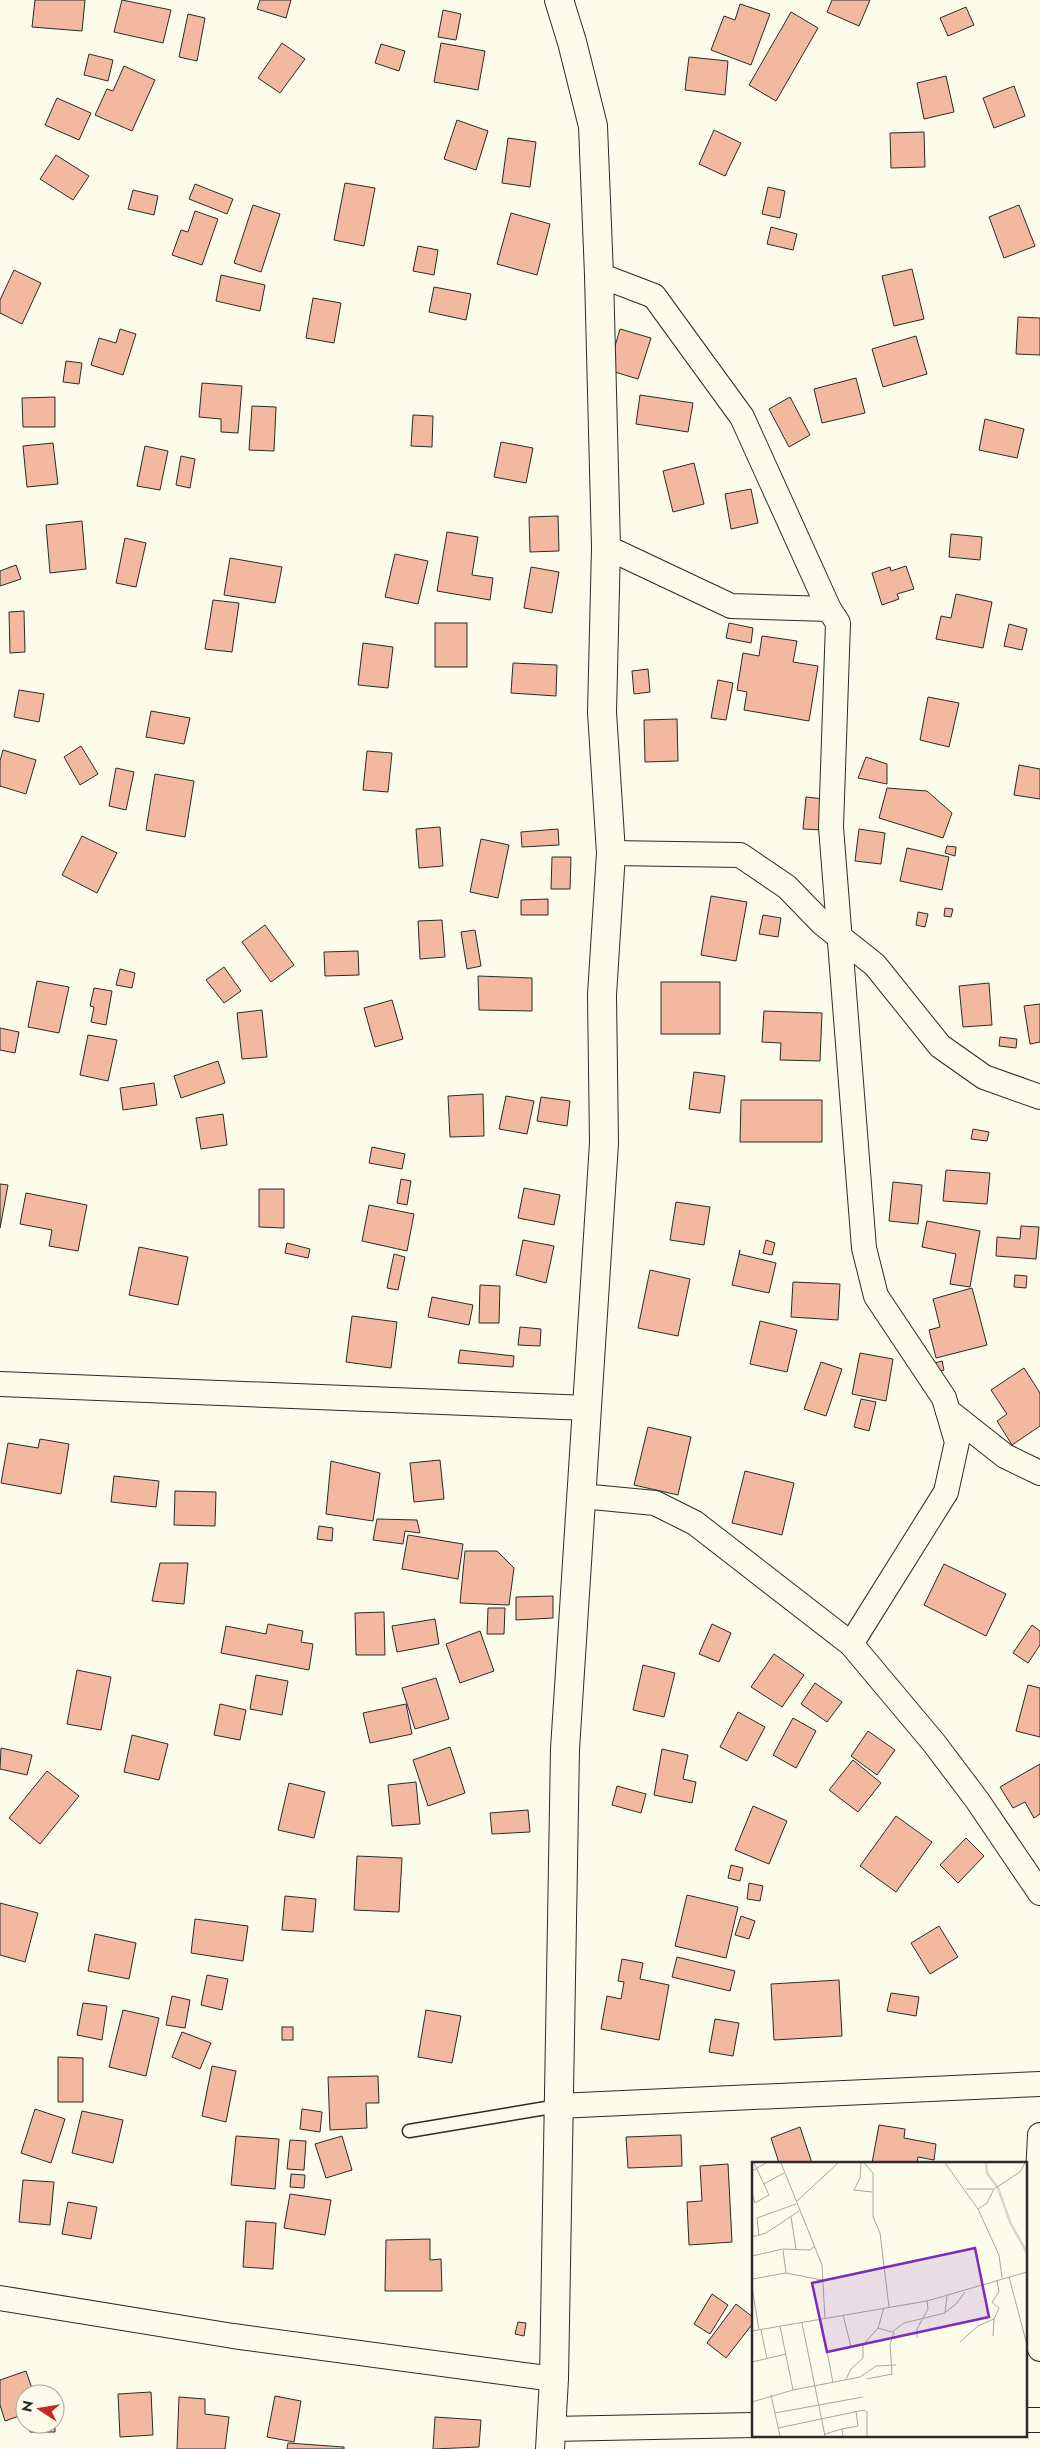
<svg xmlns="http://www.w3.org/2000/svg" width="1040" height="2449" viewBox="0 0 1040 2449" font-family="Jost,sans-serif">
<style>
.building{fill:#f2b8a0;stroke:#2b2b2b}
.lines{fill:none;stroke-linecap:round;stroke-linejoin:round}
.lane-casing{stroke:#2b2b2b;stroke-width:15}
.street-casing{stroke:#2b2b2b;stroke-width:26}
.secondary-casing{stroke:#2b2b2b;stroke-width:30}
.lane{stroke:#fdfbea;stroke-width:12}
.street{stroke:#fdfbea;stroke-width:24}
.secondary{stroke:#fdfbea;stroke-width:28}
.inset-river{fill:none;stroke:#d8d7c9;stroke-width:2.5}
.inset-road{fill:none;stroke:#a9a89e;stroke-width:1}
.view{fill:#7b2cbf;fill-opacity:0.15;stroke:#7b2cbf;stroke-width:2.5}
.inset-edge{fill:none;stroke:#2b2b2b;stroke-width:2.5}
</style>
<rect width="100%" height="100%" fill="#fdfbea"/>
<g class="building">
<polygon points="35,0 85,0 82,31 32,27"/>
<polygon points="122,0 171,10 163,43 114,32"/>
<polygon points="260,0 291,0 286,18 257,9"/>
<polygon points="832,0 870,0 859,26 827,12"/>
<polygon points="740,4 770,14 751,65 711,50 724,16 735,20"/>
<polygon points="966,7 974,25 948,36 940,18"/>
<polygon points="443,10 461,14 456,40 438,37"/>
<polygon points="791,12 818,28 776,101 749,85"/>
<polygon points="188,14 205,18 197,61 179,57"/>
<polygon points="282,43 305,59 280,93 258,78"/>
<polygon points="441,43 485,51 478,90 434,82"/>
<polygon points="381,44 405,51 399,71 375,63"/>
<polygon points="89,54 113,60 108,81 84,75"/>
<polygon points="689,57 728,61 725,95 685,90"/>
<polygon points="124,66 155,80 132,131 95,115 107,89 113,91"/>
<polygon points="946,76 954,112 924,119 917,83"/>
<polygon points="1014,86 1025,116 994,128 983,98"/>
<polygon points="57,98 91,113 79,140 45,125"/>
<polygon points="457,120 488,131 476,170 444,159"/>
<polygon points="714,130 741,143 725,176 699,164"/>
<polygon points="924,132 925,167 891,168 890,133"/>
<polygon points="508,138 536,142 530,187 502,183"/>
<polygon points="56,155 89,176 73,200 40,179"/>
<polygon points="345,183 375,188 364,246 334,240"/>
<polygon points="195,184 233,199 227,214 189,199"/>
<polygon points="768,187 785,191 780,218 762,214"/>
<polygon points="133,190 158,196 154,215 128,209"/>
<polygon points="253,205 280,214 261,272 234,263"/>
<polygon points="1019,205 1035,246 1004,258 989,217"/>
<polygon points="195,211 218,219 202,265 172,255 181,230 188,232"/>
<polygon points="511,213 550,224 537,275 497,264"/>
<polygon points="771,227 797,234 793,250 767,244"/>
<polygon points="418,246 438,250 434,275 413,271"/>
<polygon points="912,269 924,319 894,326 882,276"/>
<polygon points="14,270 41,283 22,324 0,313 0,300"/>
<polygon points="221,275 265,285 260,311 216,301"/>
<polygon points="434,287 471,294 466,320 429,312"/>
<polygon points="313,298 341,303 334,343 306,338"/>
<polygon points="1018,317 1040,318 1040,355 1016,354"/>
<polygon points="120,329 136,334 123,375 91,365 99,338 116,343"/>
<polygon points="620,329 651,338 638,379 608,370"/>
<polygon points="916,336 927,374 883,387 872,349"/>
<polygon points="66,361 82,363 79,384 63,382"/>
<polygon points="856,378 865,413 822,423 814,389"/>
<polygon points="202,383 242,386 238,433 221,432 221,419 199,417"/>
<polygon points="640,395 693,403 688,432 636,424"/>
<polygon points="55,397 55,427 23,427 22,398"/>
<polygon points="790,397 810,435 789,447 769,409"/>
<polygon points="252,406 276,407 274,451 249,450"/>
<polygon points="413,415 433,416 432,447 411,446"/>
<polygon points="985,419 1024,429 1017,458 979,450"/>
<polygon points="501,442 533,448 526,483 494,477"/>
<polygon points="53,443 58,484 27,487 23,446"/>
<polygon points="145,446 168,451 160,490 137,486"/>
<polygon points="181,456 195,459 190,488 176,485"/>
<polygon points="694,463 704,504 673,512 663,471"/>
<polygon points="751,489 758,523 731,529 725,494"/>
<polygon points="558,516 559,551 530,552 529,517"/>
<polygon points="82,521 86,569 50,573 46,525"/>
<polygon points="447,532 478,537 472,575 493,578 490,600 437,591"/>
<polygon points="951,534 982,537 980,560 949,557"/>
<polygon points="125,538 146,543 136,587 116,583"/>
<polygon points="395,554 428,561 418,604 385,597"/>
<polygon points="230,558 282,567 275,603 224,595"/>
<polygon points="16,565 21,579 0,586 0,571"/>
<polygon points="906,566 914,589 897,594 899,599 882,605 872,573 890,567 891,571"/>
<polygon points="531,567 559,572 552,613 524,608"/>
<polygon points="956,594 992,602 983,648 936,639 941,616 951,618"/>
<polygon points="213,600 239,603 232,652 205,649"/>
<polygon points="24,611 25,652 10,653 9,612"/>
<rect x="435" y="623" width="32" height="44"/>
<polygon points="729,623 753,628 751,643 726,638"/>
<polygon points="1009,624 1027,629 1022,650 1004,646"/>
<polygon points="762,636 797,641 793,662 818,666 809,721 744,710 747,692 737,690 743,653 759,656"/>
<polygon points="363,643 393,647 388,688 358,685"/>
<polygon points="513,663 557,665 556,696 511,693"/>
<polygon points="648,669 650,692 634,694 632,671"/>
<polygon points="718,680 733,683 726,720 711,718"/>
<polygon points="19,690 44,694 39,722 14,717"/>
<polygon points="928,697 959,703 949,747 920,740"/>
<polygon points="151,711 190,718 184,744 146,737"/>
<polygon points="677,719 678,761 645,762 644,720"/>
<polygon points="81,746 98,774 80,785 64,757"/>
<polygon points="3,750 36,760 26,794 0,786 0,761"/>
<polygon points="367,751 392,753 388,792 363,790"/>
<polygon points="866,757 887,764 887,784 858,778"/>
<polygon points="1019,765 1040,769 1040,799 1014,795"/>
<polygon points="116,768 134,772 126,810 109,806"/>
<polygon points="155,774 194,781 185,837 146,830"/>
<polygon points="887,788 927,791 952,813 943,838 879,818"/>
<polygon points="806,797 824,799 824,830 803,829"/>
<polygon points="440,827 443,866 419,868 416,829"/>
<polygon points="558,829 559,845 522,847 521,832"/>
<polygon points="859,829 885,833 881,864 855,861"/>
<polygon points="82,836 117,853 97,893 62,875"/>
<polygon points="481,839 509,845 498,898 470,892"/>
<polygon points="947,846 956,847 955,856 945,853"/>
<polygon points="907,848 949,857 942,890 900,881"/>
<polygon points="552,857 571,857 570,889 551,889"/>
<polygon points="711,896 747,902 736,961 701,955"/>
<polygon points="548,899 548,915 521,915 521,900"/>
<polygon points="945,908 953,909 951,917 944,916"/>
<polygon points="918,912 928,914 925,927 916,925"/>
<polygon points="763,915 781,918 778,937 759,934"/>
<polygon points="442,920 445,957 420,959 418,921"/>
<polygon points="265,925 294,965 271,982 242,942"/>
<polygon points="475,930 481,966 467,969 461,932"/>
<polygon points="358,951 359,975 325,976 324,952"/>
<polygon points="224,967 241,991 224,1003 206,980"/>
<polygon points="120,969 135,973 132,988 116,985"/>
<polygon points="478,976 532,978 532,1011 479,1010"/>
<polygon points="37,981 69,987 59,1033 28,1027"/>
<rect x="661" y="982" width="59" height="52"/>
<polygon points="989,983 992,1025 963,1027 959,986"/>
<polygon points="94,988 112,991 106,1025 91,1022 94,1007 90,1006"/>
<polygon points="392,1000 403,1039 375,1047 364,1008"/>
<polygon points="1040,1004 1040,1042 1030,1044 1024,1006"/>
<polygon points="262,1010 267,1057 242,1059 237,1013"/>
<polygon points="764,1011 822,1013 820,1061 780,1060 781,1043 762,1042"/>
<polygon points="0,1028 19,1032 15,1053 0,1050"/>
<polygon points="88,1035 117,1040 108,1081 80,1075"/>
<polygon points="1000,1037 1017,1039 1016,1048 999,1046"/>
<polygon points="218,1061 225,1083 181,1098 174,1076"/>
<polygon points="694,1072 725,1076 720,1113 689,1109"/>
<polygon points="154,1083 157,1105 123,1110 120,1088"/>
<polygon points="483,1094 484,1136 450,1137 448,1096"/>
<polygon points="506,1096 534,1101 527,1134 499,1129"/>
<polygon points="541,1097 570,1101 567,1126 537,1121"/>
<polygon points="741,1100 822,1100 822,1142 740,1142"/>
<polygon points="223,1114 227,1145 201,1149 196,1118"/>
<polygon points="973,1129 989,1132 987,1141 971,1139"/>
<polygon points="372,1147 405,1154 402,1169 369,1163"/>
<polygon points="946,1170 990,1173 987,1204 943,1201"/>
<polygon points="401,1179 411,1181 407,1205 397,1203"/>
<polygon points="893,1182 922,1185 918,1224 889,1221"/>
<polygon points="0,1184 8,1185 0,1228"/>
<polygon points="524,1188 560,1195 554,1225 518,1218"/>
<polygon points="259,1189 284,1189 284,1228 259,1227"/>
<polygon points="26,1193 87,1205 78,1251 49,1246 52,1230 20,1224"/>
<polygon points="676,1202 710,1207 704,1245 670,1240"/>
<polygon points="369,1205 414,1214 407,1251 362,1241"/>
<polygon points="927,1221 980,1231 970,1287 950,1284 956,1254 922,1247"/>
<polygon points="1021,1226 1039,1227 1036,1259 996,1256 997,1237 1020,1239"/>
<polygon points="523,1240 554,1246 546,1283 516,1275"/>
<polygon points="766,1240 775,1243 772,1255 763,1253"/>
<polygon points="287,1243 310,1249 308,1258 285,1253"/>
<polygon points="139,1247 188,1257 178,1305 129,1295"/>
<polygon points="740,1250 739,1254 776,1263 769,1293 732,1285"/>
<polygon points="394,1254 405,1257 398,1290 387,1288"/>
<polygon points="650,1270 690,1279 678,1336 638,1328"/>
<polygon points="1015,1275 1027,1276 1026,1288 1014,1287"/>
<polygon points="793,1282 840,1284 838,1320 791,1317"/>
<polygon points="480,1285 500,1286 499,1323 479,1323"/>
<polygon points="972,1288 987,1345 936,1358 929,1330 940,1327 933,1299"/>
<polygon points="432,1297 473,1305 469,1325 428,1317"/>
<polygon points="352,1316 397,1322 391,1368 346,1362"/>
<polygon points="760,1321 797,1330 787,1372 750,1364"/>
<polygon points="520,1327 541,1329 540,1346 518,1345"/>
<polygon points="460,1350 514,1356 513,1367 458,1363"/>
<polygon points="860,1353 893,1359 886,1401 852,1394"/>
<polygon points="942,1361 944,1370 933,1373 931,1364"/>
<polygon points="821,1362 842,1369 826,1416 804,1409"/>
<polygon points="1024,1368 1040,1393 1040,1426 1012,1445 997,1421 1007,1414 991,1390"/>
<polygon points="861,1399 876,1402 869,1431 854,1427"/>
<polygon points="648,1427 691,1437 678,1495 634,1485"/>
<polygon points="40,1439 69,1444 61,1494 1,1483 8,1443 38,1448"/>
<polygon points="440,1460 444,1499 414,1502 410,1463"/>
<polygon points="331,1461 380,1473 373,1521 326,1514"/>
<polygon points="745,1471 794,1483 782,1535 732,1523"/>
<polygon points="114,1476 159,1481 156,1507 111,1502"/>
<polygon points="175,1491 216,1492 215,1526 174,1525"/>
<polygon points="377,1519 417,1520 420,1533 405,1531 403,1544 373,1540"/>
<polygon points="319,1526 333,1528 332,1541 317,1539"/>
<polygon points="408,1535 463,1544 458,1579 402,1569"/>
<polygon points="465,1551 497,1551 514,1568 509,1605 460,1603"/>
<polygon points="160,1563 188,1563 184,1604 152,1601"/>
<polygon points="944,1564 1006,1594 986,1636 924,1605"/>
<polygon points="553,1596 553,1618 516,1620 516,1597"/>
<polygon points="488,1608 505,1608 504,1634 487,1634"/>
<polygon points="384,1612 385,1655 356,1655 355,1613"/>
<polygon points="435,1619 439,1644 397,1652 392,1626"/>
<polygon points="268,1624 303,1631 301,1642 313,1644 309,1670 221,1653 226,1626 266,1634"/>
<polygon points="712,1624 731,1633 719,1662 699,1654"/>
<polygon points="1032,1625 1040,1631 1040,1645 1028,1663 1013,1653"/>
<polygon points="480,1631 494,1671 460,1683 446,1644"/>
<polygon points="774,1654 804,1675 782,1707 751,1687"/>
<polygon points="643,1665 675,1673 664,1717 633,1710"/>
<polygon points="77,1670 111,1677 101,1730 67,1724"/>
<polygon points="256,1675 288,1681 282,1715 250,1709"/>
<polygon points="436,1678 449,1719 415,1729 402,1688"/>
<polygon points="815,1683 842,1702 827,1722 801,1704"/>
<polygon points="1028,1685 1040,1688 1040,1737 1016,1731"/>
<polygon points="220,1704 246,1710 240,1740 214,1735"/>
<polygon points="406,1704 412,1734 370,1743 363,1713"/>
<polygon points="738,1712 765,1727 747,1761 720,1747"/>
<polygon points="793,1718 816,1731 796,1768 773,1755"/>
<polygon points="868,1731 895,1750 877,1775 851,1756"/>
<polygon points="132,1735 168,1744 159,1780 124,1772"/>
<polygon points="450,1747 465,1793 428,1806 413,1760"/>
<polygon points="1,1748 32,1755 27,1775 0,1769"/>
<polygon points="662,1749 688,1755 683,1779 696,1782 692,1803 654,1795"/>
<polygon points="853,1760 881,1783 858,1812 829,1790"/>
<polygon points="1040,1764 1040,1814 1034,1818 1025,1802 1013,1808 1000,1787"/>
<polygon points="47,1771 79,1796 40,1844 9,1818"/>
<polygon points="416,1782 420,1824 392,1826 388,1785"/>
<polygon points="289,1783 325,1792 314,1838 278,1830"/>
<polygon points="617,1786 646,1794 641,1813 612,1805"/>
<polygon points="753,1806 787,1821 769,1864 735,1850"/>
<polygon points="528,1810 530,1832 492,1834 490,1813"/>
<polygon points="896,1816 932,1842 896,1892 860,1866"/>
<polygon points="966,1838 984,1856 958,1883 940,1865"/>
<polygon points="357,1856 402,1858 399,1912 354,1910"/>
<polygon points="731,1865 743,1868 740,1881 728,1878"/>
<polygon points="749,1883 763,1886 760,1901 747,1899"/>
<polygon points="687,1895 738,1907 726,1958 675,1946"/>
<polygon points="285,1896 316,1899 313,1932 282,1930"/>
<polygon points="0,1903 38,1913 25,1962 0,1955"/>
<polygon points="741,1916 755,1921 749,1939 735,1935"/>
<polygon points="195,1919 248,1926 243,1961 191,1953"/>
<polygon points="939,1926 958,1957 930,1974 911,1943"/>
<polygon points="95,1934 136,1943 129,1979 88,1971"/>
<polygon points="677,1957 735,1971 730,1991 672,1977"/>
<polygon points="622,1959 643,1963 640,1979 669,1985 659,2040 601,2029 607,1996 621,1999 624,1982 618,1981"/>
<polygon points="207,1975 228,1979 222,2010 201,2005"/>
<polygon points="839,1980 842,2036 774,2040 771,1984"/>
<polygon points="891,1993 919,1997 916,2016 887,2011"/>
<polygon points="172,1996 190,2000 185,2028 166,2025"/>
<polygon points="83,2003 107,2006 102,2040 77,2035"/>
<polygon points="123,2010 159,2018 146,2076 109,2067"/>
<polygon points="426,2010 461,2016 452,2063 418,2057"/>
<polygon points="715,2019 739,2023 733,2056 709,2052"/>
<rect x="282" y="2027" width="11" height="13"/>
<polygon points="182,2032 211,2043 200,2069 172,2057"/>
<polygon points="58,2057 83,2058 83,2102 58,2102"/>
<polygon points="212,2066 236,2071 226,2122 202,2116"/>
<polygon points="378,2076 379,2103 366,2103 367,2128 330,2130 328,2077"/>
<polygon points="35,2109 65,2119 51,2163 21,2153"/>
<polygon points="302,2109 322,2112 320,2132 300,2129"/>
<polygon points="82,2111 123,2120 113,2163 72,2153"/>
<polygon points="879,2125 905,2129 904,2138 936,2144 934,2160 918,2157 917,2163 872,2163"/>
<polygon points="800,2127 812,2163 779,2163 771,2138"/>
<polygon points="681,2135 682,2166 628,2168 626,2137"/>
<polygon points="236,2136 279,2139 275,2189 231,2185"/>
<polygon points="342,2136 352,2170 326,2178 315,2144"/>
<polygon points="290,2140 306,2141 304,2170 287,2169"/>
<polygon points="728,2164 732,2242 689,2245 687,2202 702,2201 700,2166"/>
<polygon points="291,2174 305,2175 304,2188 290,2187"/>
<polygon points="23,2180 54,2182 50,2225 19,2222"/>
<polygon points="290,2194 331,2200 325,2235 284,2228"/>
<polygon points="68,2202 97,2207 91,2239 62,2234"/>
<polygon points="246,2221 276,2223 273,2269 243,2267"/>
<polygon points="430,2239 430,2260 441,2259 442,2291 385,2291 386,2240"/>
<polygon points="712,2294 728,2305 710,2334 694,2324"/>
<polygon points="736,2304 754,2318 754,2322 726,2358 707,2343"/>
<polygon points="518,2322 526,2323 524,2336 515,2334"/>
<polygon points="26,2371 34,2394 25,2394 25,2414 5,2421 0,2405 0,2380"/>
<polygon points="151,2392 153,2435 120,2437 118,2394"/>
<polygon points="275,2396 301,2401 294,2442 267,2437"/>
<polygon points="179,2397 205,2399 205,2414 229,2417 225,2449 177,2449"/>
<polygon points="55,2414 55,2432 30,2432 30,2424 55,2424"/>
<polygon points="435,2417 481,2420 479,2447 433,2449"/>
<polygon points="288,2443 344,2447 344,2449 287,2449"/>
</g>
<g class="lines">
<defs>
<polyline id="lane" points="409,2131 558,2106"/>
<g id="street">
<polyline points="599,275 654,296 742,417 829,609"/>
<polyline points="606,547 731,606 829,609 838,623 831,827 864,1248 876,1296 944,1398 957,1442 946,1492 851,1644"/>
<polyline points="611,853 740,855 787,887 822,923 875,965 940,1046 984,1077 1040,1097"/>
<polyline points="0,1384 587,1408"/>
<polyline points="948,1411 1005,1456 1040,1473"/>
<polyline points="581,1496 655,1503 695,1523 851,1644 934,1743 977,1800 1040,1893"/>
<polyline points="558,2106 1040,2084"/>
<polyline points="1040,2135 1034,2254 1040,2349"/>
<polyline points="0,2298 233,2336 554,2379"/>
<polyline points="1026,2420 1040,2420"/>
<polyline points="551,2429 754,2425"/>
</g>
<polyline id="secondary" points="550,2449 554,2379 565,1749 604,1143 602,995 611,853 602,712 606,547 599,275 593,126 572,42 559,0"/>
</defs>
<use href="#lane" class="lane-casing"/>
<use href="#street" class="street-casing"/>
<use href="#secondary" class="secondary-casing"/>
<use href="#lane" class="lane"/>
<use href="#street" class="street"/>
<use href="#secondary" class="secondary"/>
</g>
<g transform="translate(752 2162)">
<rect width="275" height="275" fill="#fdfbea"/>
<path class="inset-river" d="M 234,1 L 235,11 L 246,26 L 258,60 L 275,91"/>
<path class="inset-road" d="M 29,1 L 70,103 L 73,157M 109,1 L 108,16 L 102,28 L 120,30M 112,1 L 121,11 L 121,55 L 128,71 L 137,145M 193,1 L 226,47 L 247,93 L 250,116M 0,9 L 14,1M 12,22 L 32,11M 214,27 L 241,27M 0,31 L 3,41 L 17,33 L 2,1M 44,40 L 86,1M 226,47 L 235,41 L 242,27 L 268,10 L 273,1M 39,55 L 44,87M 7,74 L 5,56 L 44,42M 0,75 L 14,71 L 47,49M 31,88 L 34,111M 0,94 L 31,87 L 58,88 L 63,84M 257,115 L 275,183M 0,117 L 34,111 L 70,118M 0,125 L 7,168M 194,150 L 205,141 L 213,130M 91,153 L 99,185M 69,157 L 81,221M 50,161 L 73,274M 28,164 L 41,228M 126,166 L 140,170 L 152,161 L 193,151 L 195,134M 9,168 L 15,197M 0,169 L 175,139 L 275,110M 241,174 L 242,157 L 247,146 L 240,140 L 247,130 L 245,118M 165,176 L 165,167 L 176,147 L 175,139M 208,180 L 226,164 L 242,157M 77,190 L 111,183 L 126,166 L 132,146M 0,200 L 34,192M 94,217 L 99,207 L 111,196 L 111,183M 115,217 L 140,212 L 138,182 L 142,170M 19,233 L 28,274M 0,240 L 41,228 L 108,215 L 124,204 L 144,203M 23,251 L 111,235M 26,266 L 112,248 L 115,250 L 115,274M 90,267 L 106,264 L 104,249M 73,272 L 90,267 L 91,274"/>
<path class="view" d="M 223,86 L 237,155 L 75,190 L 60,121 Z"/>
<rect width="275" height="275" class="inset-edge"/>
</g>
<g transform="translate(40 2409) rotate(282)"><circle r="24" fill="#fdfbea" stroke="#a9a89e"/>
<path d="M0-4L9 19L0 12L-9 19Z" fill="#c62828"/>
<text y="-8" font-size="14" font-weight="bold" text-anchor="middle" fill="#2b2b2b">N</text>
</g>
</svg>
